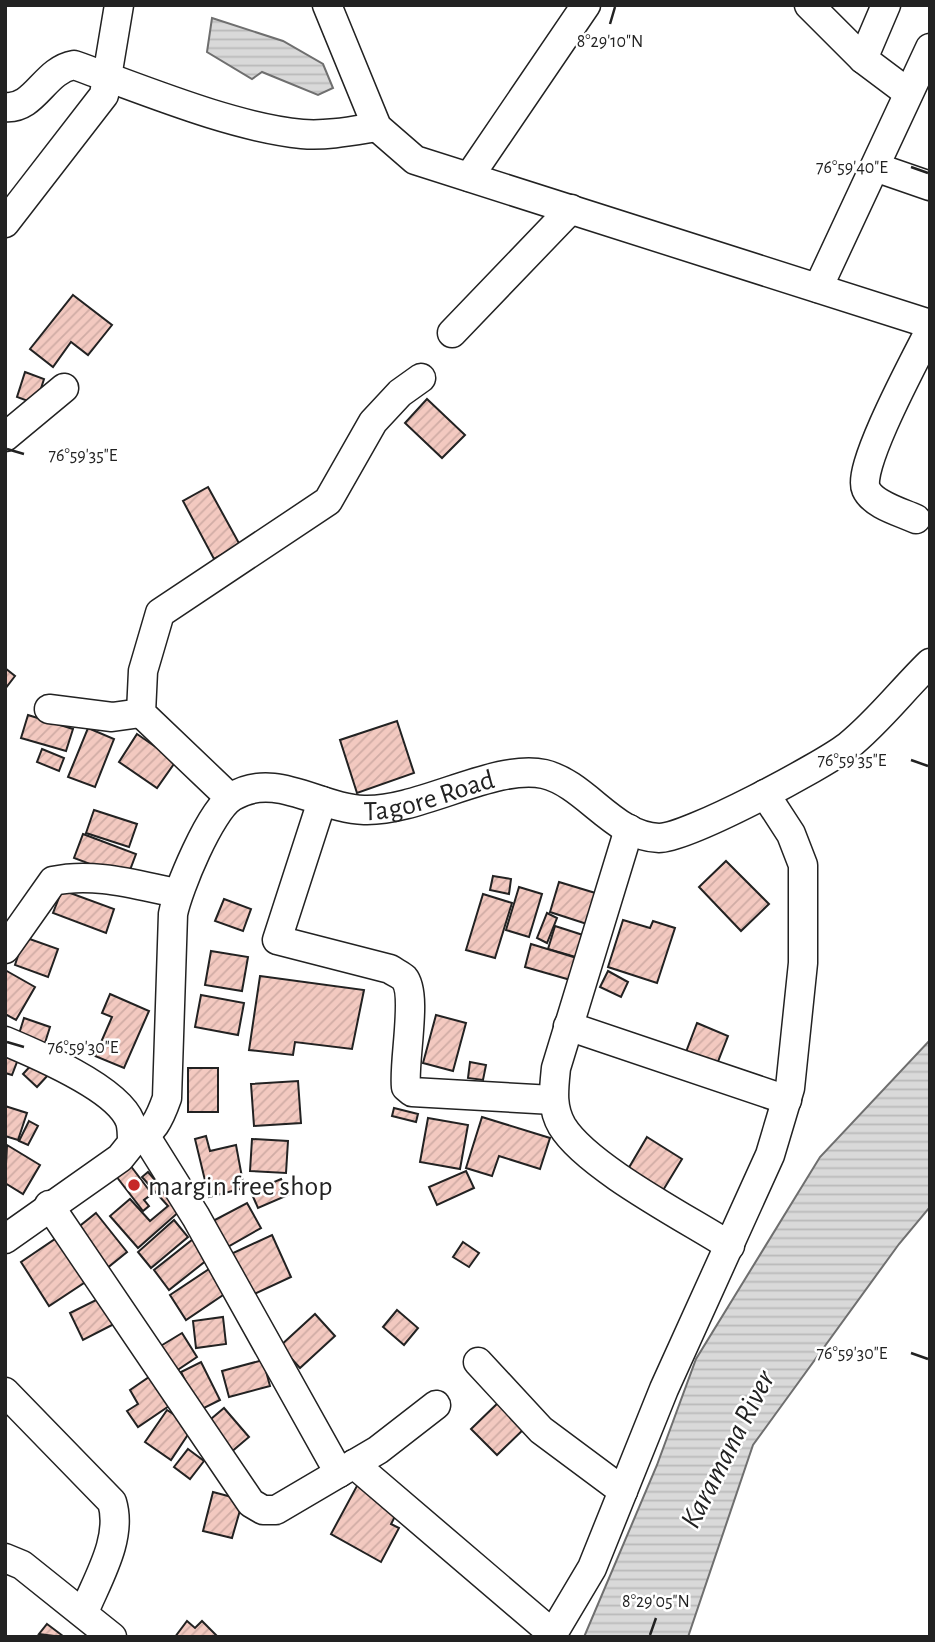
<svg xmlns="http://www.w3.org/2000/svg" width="935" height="1642" viewBox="0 0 935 1642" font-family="'Alegreya Sans',sans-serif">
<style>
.water{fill:url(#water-rules);stroke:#6f6f6f;stroke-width:2}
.building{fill:url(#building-hatch);stroke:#222;stroke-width:2}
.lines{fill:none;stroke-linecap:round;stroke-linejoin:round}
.minor-casing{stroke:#222;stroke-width:31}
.minor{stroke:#fff;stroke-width:28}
.ticks{fill:none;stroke:#222;stroke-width:2.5}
.poi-dot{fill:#c62828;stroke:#fff;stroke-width:2.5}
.labels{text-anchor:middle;stroke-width:5;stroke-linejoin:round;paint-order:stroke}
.street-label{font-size:28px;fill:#222;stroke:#fff}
.poi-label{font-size:28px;fill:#222;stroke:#fff;text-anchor:start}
.water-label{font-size:30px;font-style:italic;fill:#222;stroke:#fff}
.ticks-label{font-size:18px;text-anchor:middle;fill:#222;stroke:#fff;stroke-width:5;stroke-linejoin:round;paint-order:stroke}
</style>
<defs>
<pattern id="water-rules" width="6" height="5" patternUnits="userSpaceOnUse" patternTransform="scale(1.75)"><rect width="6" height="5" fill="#d9d9d9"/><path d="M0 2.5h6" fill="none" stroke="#bababa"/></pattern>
<pattern id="building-hatch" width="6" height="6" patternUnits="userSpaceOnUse" patternTransform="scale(1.75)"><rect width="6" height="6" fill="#f3c9c0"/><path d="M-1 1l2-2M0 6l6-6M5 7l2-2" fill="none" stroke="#d0aca5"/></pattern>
</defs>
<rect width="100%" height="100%" fill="#fff"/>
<g class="water">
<polygon points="212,18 283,41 323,64 333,88 318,95 262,72 252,79 207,52"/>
<polygon points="930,1040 930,1207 899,1244 753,1445 688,1637 584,1637 657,1465 696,1359 820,1157"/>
</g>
<g class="building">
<polygon points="73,295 112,325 88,355 71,342 53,367 30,349"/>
<polygon points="25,372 44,379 36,404 17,397"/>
<polygon points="427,399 465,435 442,458 405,423"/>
<polygon points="208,487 240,545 214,559 183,501"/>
<polygon points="5,668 15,676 5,689"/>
<polygon points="28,715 73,729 66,751 21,738"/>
<polygon points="397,721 414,773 357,793 340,740"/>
<polygon points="88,728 114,739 95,787 68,777"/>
<polygon points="137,734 176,761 157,788 119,762"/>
<polygon points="42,749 64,758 59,771 37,762"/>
<polygon points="94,810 137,824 129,847 86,833"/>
<polygon points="83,834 136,854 127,878 74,858"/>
<polygon points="726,861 769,904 741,931 699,887"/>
<polygon points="493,876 511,879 509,894 490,890"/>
<polygon points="559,882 602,895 593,926 550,912"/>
<polygon points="519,887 542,894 529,937 506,930"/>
<polygon points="62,890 114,909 106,933 53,913"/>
<polygon points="483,894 512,903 495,958 466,950"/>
<polygon points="224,899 251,909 243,931 215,921"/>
<polygon points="547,913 557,918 547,943 537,938"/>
<polygon points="623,920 650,928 653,921 675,928 657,983 608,967"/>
<polygon points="555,926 586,936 579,958 548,949"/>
<polygon points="24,937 58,949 48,977 15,965"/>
<polygon points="531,944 580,959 574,981 525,967"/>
<polygon points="211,951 248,957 242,991 205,985"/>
<polygon points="5,970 35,987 16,1020 5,1014"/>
<polygon points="608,971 628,982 621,997 600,987"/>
<polygon points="260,976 364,990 352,1049 295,1042 293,1055 249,1050"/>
<polygon points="110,994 149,1011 124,1068 95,1056 112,1017 102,1013"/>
<polygon points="201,995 244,1003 238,1035 195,1027"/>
<polygon points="436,1015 466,1023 453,1071 423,1063"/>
<polygon points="24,1018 50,1027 44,1046 18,1037"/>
<polygon points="697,1023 728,1036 717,1064 686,1052"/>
<polygon points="5,1049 20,1054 12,1075 5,1073"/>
<polygon points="35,1061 49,1074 37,1087 23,1074"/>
<polygon points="470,1062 486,1065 483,1080 468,1078"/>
<rect x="188" y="1068" width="30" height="44"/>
<polygon points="298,1081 301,1123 254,1126 251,1084"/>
<polygon points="5,1106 27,1113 18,1140 5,1136"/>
<polygon points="394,1108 418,1114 416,1122 392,1116"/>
<polygon points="482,1117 550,1138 540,1169 499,1156 492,1176 466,1168"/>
<polygon points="428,1118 468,1125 460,1169 420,1162"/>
<polygon points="29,1121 38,1126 28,1145 19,1141"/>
<polygon points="206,1136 210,1151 236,1145 244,1188 209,1197 195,1139"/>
<polygon points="647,1137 682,1159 659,1197 624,1176"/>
<polygon points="252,1139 288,1141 286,1173 250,1171"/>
<polygon points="7,1145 40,1165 23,1194 5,1183"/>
<polygon points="130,1165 152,1194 144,1200 149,1206 143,1211 116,1176"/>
<polygon points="466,1171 474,1188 437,1205 429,1187"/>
<polygon points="148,1172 181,1210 138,1248 110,1216 130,1199 150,1221 168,1206 142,1177"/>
<polygon points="281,1179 288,1195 258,1208 251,1192"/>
<polygon points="247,1203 261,1228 224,1249 211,1222"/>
<polygon points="96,1213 127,1252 106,1269 76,1229"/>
<polygon points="174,1220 188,1237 151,1268 138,1252"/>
<polygon points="272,1235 291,1277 250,1296 231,1254"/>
<polygon points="197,1236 212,1256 169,1290 154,1270"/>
<polygon points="58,1237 87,1281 49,1306 21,1262"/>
<polygon points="463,1242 479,1253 469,1267 453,1257"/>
<polygon points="212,1267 229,1291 186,1320 170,1295"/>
<polygon points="100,1298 114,1324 83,1340 70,1313"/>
<polygon points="397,1310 418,1328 404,1345 383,1327"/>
<polygon points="315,1314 335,1336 300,1368 280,1346"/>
<polygon points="223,1317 226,1344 196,1348 193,1321"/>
<polygon points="182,1333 197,1357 170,1375 154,1350"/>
<polygon points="263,1360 270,1386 229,1397 222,1371"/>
<polygon points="201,1362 220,1400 200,1410 181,1372"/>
<polygon points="152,1375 172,1404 138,1427 127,1411 138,1404 130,1390"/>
<polygon points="502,1399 528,1425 497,1455 471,1429"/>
<polygon points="224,1408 249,1437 230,1453 205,1424"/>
<polygon points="167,1410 193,1427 171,1460 145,1442"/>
<polygon points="188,1449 204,1461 190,1479 174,1467"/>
<polygon points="358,1484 400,1507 391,1524 399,1528 381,1562 331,1534"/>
<polygon points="213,1492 243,1500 232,1538 203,1531"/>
<polygon points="187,1621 195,1628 202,1621 218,1637 175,1637"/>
<polygon points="47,1624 63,1636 62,1637 39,1634"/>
</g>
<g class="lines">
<defs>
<g id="minor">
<polyline points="327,5 377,127 415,160 930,324"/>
<polyline points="809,5 863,59 907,92"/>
<polyline points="863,59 886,5"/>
<path d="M 5,107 C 35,110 44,70 74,65 C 142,89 231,127 302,134 C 327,136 352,131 377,127"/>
<polyline points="875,167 930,186"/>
<polyline points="469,177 586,5"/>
<polyline points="5,223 104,95 119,5"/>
<polyline points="818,288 930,48"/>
<polyline points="452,333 571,209"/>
<polyline points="5,437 64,388"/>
<path d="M 916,519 C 901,512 873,505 866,489 C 856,468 917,356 930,330"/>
<polyline points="49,709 112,717 141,713"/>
<polyline points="230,798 141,713 143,671 160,613 328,501 373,422 400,393 421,378"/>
<path d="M 322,801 L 277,940 L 390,969 C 394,972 401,975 404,978 C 418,994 403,1062 406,1087 L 412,1092 L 553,1100"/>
<path d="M 629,829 L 556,1068 C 554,1088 551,1107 562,1126 C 587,1167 686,1218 730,1246"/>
<path d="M 5,949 L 53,881 C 94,872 136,885 177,893"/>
<polyline points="568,1026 787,1100"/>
<path d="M 5,1041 C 36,1054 117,1088 130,1121 C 132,1127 132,1136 132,1143 L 120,1158 L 5,1239"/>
<polyline points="146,1137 196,1217 339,1473"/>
<path id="s1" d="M 132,1143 C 153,1134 160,1118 167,1098 L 173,914 C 178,889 210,811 232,797 C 275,770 320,809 364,810 C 419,812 496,763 544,774 C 586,784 614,837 659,838 C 688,838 822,766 848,746 C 878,722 903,689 930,663"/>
<polyline points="49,1205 251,1503 263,1510 276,1510 378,1450 436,1405"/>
<polyline points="478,1362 541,1430 623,1491"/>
<path d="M 5,1392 L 112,1502 C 123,1538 98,1578 84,1612"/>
<polyline points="354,1464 553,1634"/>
<polyline points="5,1558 22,1565 112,1637"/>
<polyline points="551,1637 592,1568 664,1389 770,1155 790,1088 803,963 803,865 791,834 765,794"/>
</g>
</defs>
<use href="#minor" class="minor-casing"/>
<use href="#minor" class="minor"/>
</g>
<path class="ticks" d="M 610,24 L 615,7M 911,167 L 928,173M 7,449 L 24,454M 911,760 L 928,766M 7,1042 L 24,1047M 911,1353 L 928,1359M 650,1635 L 656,1618"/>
<circle class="poi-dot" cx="134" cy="1185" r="7"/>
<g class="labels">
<g class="street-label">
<text dy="10" stroke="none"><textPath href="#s1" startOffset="579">Tagore Road</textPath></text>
</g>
<g class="poi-label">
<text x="148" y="1195">margin free shop</text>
</g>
<g class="water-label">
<text transform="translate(727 1449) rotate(-63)" y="10">Karamana River</text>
</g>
</g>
<g class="ticks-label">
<text x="610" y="47">8°29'10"N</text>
<text x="852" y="173">76°59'40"E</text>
<text x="83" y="461">76°59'35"E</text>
<text x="852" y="766">76°59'35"E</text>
<text x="83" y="1053">76°59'30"E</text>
<text x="852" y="1359">76°59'30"E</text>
<text x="656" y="1607">8°29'05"N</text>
</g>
<rect width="935" height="1642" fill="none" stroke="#222222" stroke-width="14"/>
</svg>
